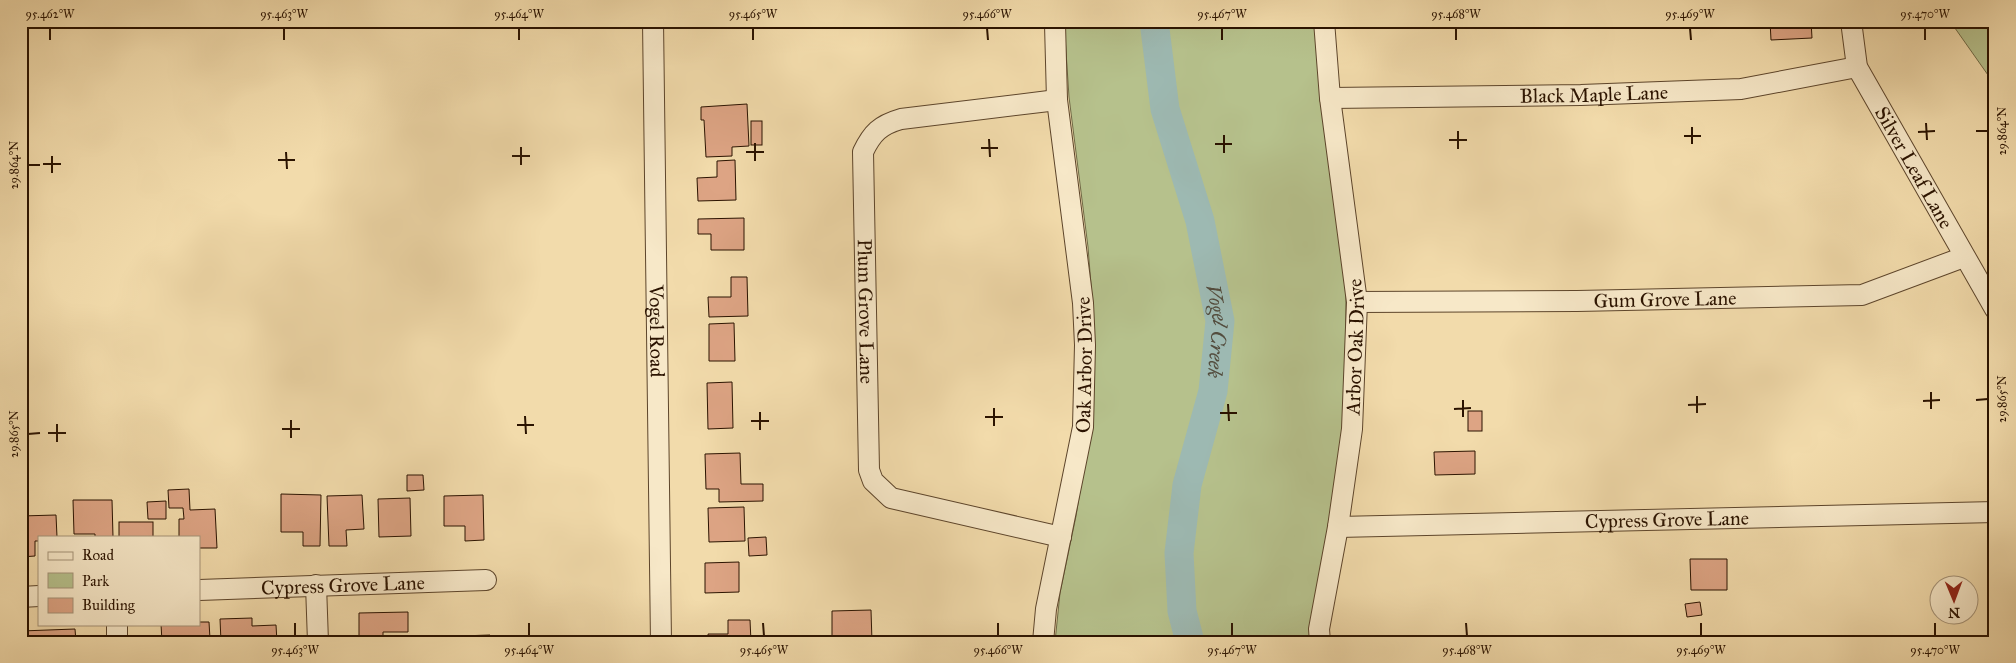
<svg xmlns="http://www.w3.org/2000/svg" width="2016" height="663" viewBox="0 0 2016 663" font-family="'IM FELL Great Primer',serif">
<style>
.green{fill:#b6c18c;stroke:#706a46}
.lines{fill:none;stroke-linecap:round;stroke-linejoin:round}
.river{stroke:#9db9b2;stroke-width:29}
.building{fill:#dda484;stroke:#2b1300}
.minor-casing{stroke:#5d452b;stroke-width:22}
.minor{stroke:#f7e8c8;stroke-width:20}
.ticks{fill:none;stroke:#2b1300;stroke-width:2}
.labels{text-anchor:middle;stroke-width:5;stroke-linejoin:round;paint-order:stroke}
.street-label{font-size:20px;fill:#2b1300;stroke:#f7e8c8}
.water-label{font-size:21px;font-style:italic;fill:#534d3e;stroke:#f7e8c8}
.neatline{fill:none;stroke:#2b1300;stroke-width:2}
.ticks-label{font-size:12px;text-anchor:middle;fill:#2b1300}
</style>
<rect width="100%" height="100%" fill="#f2dbab"/>
<filter id="stains"><feTurbulence type="fractalNoise" baseFrequency=".004" numOctaves="4"/><feColorMatrix values="0 0 0 0 .2 0 0 0 0 .09 0 0 0 0 .02 0 0 0 .5 -.17"/></filter>
<radialGradient id="worn" r=".72"><stop offset=".6" stop-color="#630" stop-opacity="0"/><stop offset="1" stop-color="#630" stop-opacity=".3"/></radialGradient>
<g class="green">
<polygon points="1064,21 1316,21 1346,293 1345,416 1313,642 1055,642 1060,593 1076,516 1089,436 1093,310 1088,247 1069,97"/>
<polygon points="1950,21 1995,21 1995,85"/>
</g>
<g class="lines">
<path class="river" id="s1" d="M 1154,21 L 1165,109 L 1200,221 L 1220,321 L 1213,391 L 1187,485 L 1179,553 L 1182,611 L 1190,642"/>
</g>
<g class="building">
<polygon points="1770,21 1811,21 1812,38 1771,40"/>
<polygon points="747,104 749,146 732,147 732,156 706,157 704,120 701,120 701,107"/>
<rect x="751" y="121" width="11" height="24"/>
<polygon points="735,160 736,200 698,201 697,178 717,177 717,161"/>
<polygon points="744,218 744,250 711,250 711,234 698,234 698,219"/>
<polygon points="731,277 747,277 748,316 709,317 708,297 731,297"/>
<polygon points="734,323 735,361 709,361 709,324"/>
<polygon points="732,382 733,428 708,429 707,383"/>
<rect x="1468" y="411" width="14" height="20"/>
<polygon points="1475,451 1475,474 1435,475 1434,452"/>
<polygon points="740,453 741,484 763,484 763,501 719,502 719,489 706,489 705,454"/>
<polygon points="407,475 423,475 424,490 407,491"/>
<polygon points="189,489 190,510 215,509 217,548 199,548 199,537 179,537 179,519 184,519 183,508 169,508 168,490"/>
<polygon points="281,494 321,495 320,546 303,546 303,532 281,532"/>
<polygon points="362,495 364,529 346,530 347,546 329,546 327,496"/>
<polygon points="483,495 484,540 465,541 465,526 444,526 444,496"/>
<polygon points="410,498 411,536 379,537 378,499"/>
<polygon points="73,500 112,500 113,537 95,537 95,534 74,534"/>
<polygon points="166,501 166,519 148,519 147,502"/>
<polygon points="744,507 745,541 709,542 708,508"/>
<polygon points="56,515 57,537 39,537 39,541 35,541 35,556 21,557 21,516"/>
<rect x="119" y="522" width="34" height="15"/>
<polygon points="766,537 767,555 749,556 748,538"/>
<polygon points="1690,559 1727,559 1727,590 1691,590"/>
<polygon points="739,562 739,592 705,593 705,563"/>
<polygon points="1700,602 1702,615 1687,617 1685,604"/>
<polygon points="871,610 872,642 855,642 855,636 832,637 832,611"/>
<polygon points="408,612 408,632 383,632 383,642 359,642 359,613"/>
<polygon points="252,618 252,626 276,625 277,642 221,642 220,619"/>
<polygon points="728,620 750,620 751,642 709,642 708,634 728,634"/>
<polygon points="199,622 209,622 210,639 191,639 191,642 162,642 161,624 199,624"/>
<polygon points="75,629 76,642 21,642 21,631"/>
<polygon points="490,635 491,642 431,642 431,637"/>
</g>
<g class="lines">
<defs>
<g id="minor">
<path id="s2" d="M 653,21 L 661,642"/>
<path id="s3" d="M 1851,21 L 1857,67 L 1995,309"/>
<path id="s4" d="M 1330,98 L 1581,95 L 1741,89 L 1857,67"/>
<path id="s5" d="M 1057,100 L 901,119 C 880,125 872,133 863,152 L 869,470 L 873,481 L 891,498 L 1061,537"/>
<path id="s6" d="M 1357,302 L 1577,301 L 1862,295 L 1964,257"/>
<path id="s7" d="M 1338,527 L 1995,512"/>
<polyline points="316,585 318,642"/>
<path id="s8" d="M 199,590 L 486,580"/>
<polyline points="21,597 39,596"/>
<polyline points="117,624 117,642"/>
<path id="s9" d="M 1043,642 L 1046,609 L 1083,427 L 1085,345 L 1083,303 L 1057,100 L 1055,24"/>
<path id="s10" d="M 1320,642 L 1319,629 L 1338,527 L 1352,429 L 1357,302 L 1330,98 L 1324,21"/>
</g>
</defs>
<use href="#minor" class="minor-casing"/>
<use href="#minor" class="minor"/>
</g>
<path class="ticks" d="M 50,28 L 50,40M 284,28 L 284,40M 519,28 L 519,40M 753,28 L 753,40M 987,28 L 988,40M 1222,28 L 1222,40M 1456,28 L 1456,40M 1690,28 L 1691,40M 1925,28 L 1925,40M 1926,123 L 1927,140M 1692,127 L 1692,144M 1458,131 L 1458,149M 1976,131 L 1988,131M 1918,132 L 1935,131M 1224,135 L 1224,153M 1684,136 L 1701,136M 989,139 L 990,157M 1449,140 L 1467,140M 755,143 L 755,161M 1215,144 L 1232,144M 521,147 L 521,165M 981,148 L 998,148M 286,152 L 287,169M 746,152 L 764,152M 52,156 L 52,173M 512,156 L 530,156M 278,160 L 295,160M 43,164 L 61,164M 28,165 L 40,165M 1931,392 L 1931,409M 1697,396 L 1697,413M 1463,400 L 1463,417M 1976,400 L 1988,399M 1923,401 L 1940,400M 1228,404 L 1229,421M 1688,405 L 1706,404M 994,408 L 994,426M 1454,409 L 1471,408M 760,412 L 760,430M 1220,413 L 1237,413M 525,416 L 526,434M 985,417 L 1003,417M 291,420 L 291,438M 751,421 L 769,421M 57,424 L 57,442M 517,425 L 534,425M 282,429 L 300,429M 48,433 L 66,433M 28,434 L 40,433M 295,623 L 295,636M 529,623 L 529,636M 763,623 L 764,636M 998,623 L 998,636M 1232,623 L 1232,636M 1466,623 L 1467,636M 1701,623 L 1701,636M 1935,623 L 1935,636"/>
<g class="labels">
<g class="street-label">
<text dy="7" stroke="none"><textPath href="#s4" startOffset="264">Black Maple Lane</textPath></text>
<text dy="7" stroke="none"><textPath href="#s3" startOffset="162">Silver Leaf Lane</textPath></text>
<text dy="7" stroke="none"><textPath href="#s6" startOffset="308">Gum Grove Lane</textPath></text>
<text dy="7" stroke="none"><textPath href="#s5" startOffset="369">Plum Grove Lane</textPath></text>
<text dy="7" stroke="none"><textPath href="#s2" startOffset="310">Vogel Road</textPath></text>
<text dy="7" stroke="none"><textPath href="#s10" startOffset="298">Arbor Oak Drive</textPath></text>
<text dy="7" stroke="none"><textPath href="#s9" startOffset="281">Oak Arbor Drive</textPath></text>
<text dy="7" stroke="none"><textPath href="#s7" startOffset="329">Cypress Grove Lane</textPath></text>
<text dy="7" stroke="none"><textPath href="#s8" startOffset="144">Cypress Grove Lane</textPath></text>
</g>
<g class="water-label">
<text dy="7" stroke="none"><textPath href="#s1" startOffset="318">Vogel Creek</textPath></text>
</g>
</g>
<rect width="2016" height="663" fill="none" stroke="#f2dbab" stroke-width="55"/>
<rect x="38" y="536" width="162" height="90" fill="#f7e8c8" stroke="#a59378"/>
<rect x="48" y="552" width="25" height="8" fill="#f7e8c8" stroke="#a59378"/>
<text x="82" y="560" font-size="15" fill="#2b1300">Road</text>
<rect x="48" y="573" width="25" height="15" fill="#b6c18c" stroke="#a59378"/>
<text x="82" y="586" font-size="15" fill="#2b1300">Park</text>
<rect x="48" y="598" width="25" height="15" fill="#dda484" stroke="#a59378"/>
<text x="82" y="610" font-size="15" fill="#2b1300">Building</text>
<g transform="translate(1954 600) rotate(179)"><circle r="24" fill="#f7e8c8" stroke="#a59378"/>
<path d="M0-4L9 19L0 12L-9 19Z" fill="#8f2418"/>
<text y="-8" font-size="14" font-weight="bold" text-anchor="middle" fill="#2b1300">N</text>
</g>
<rect x="28" y="28" width="1960" height="608" class="neatline"/>
<g class="ticks-label">
<text x="50" y="18">95.462°W</text>
<text x="284" y="18">95.463°W</text>
<text x="519" y="18">95.464°W</text>
<text x="753" y="18">95.465°W</text>
<text x="987" y="18">95.466°W</text>
<text x="1222" y="18">95.467°W</text>
<text x="1456" y="18">95.468°W</text>
<text x="1690" y="18">95.469°W</text>
<text x="1925" y="18">95.470°W</text>
<text transform="translate(2002 131) rotate(-90)" y="4">29.864°N</text>
<text transform="translate(14 165) rotate(-90)" y="4">29.864°N</text>
<text transform="translate(2002 399) rotate(-90)" y="4">29.865°N</text>
<text transform="translate(14 434) rotate(-90)" y="4">29.865°N</text>
<text x="295" y="654">95.463°W</text>
<text x="529" y="654">95.464°W</text>
<text x="764" y="654">95.465°W</text>
<text x="998" y="654">95.466°W</text>
<text x="1232" y="654">95.467°W</text>
<text x="1467" y="654">95.468°W</text>
<text x="1701" y="654">95.469°W</text>
<text x="1935" y="654">95.470°W</text>
</g>
<rect width="100%" height="100%" filter="url(#stains)"/>
<rect width="100%" height="100%" fill="url(#worn)"/>
</svg>
